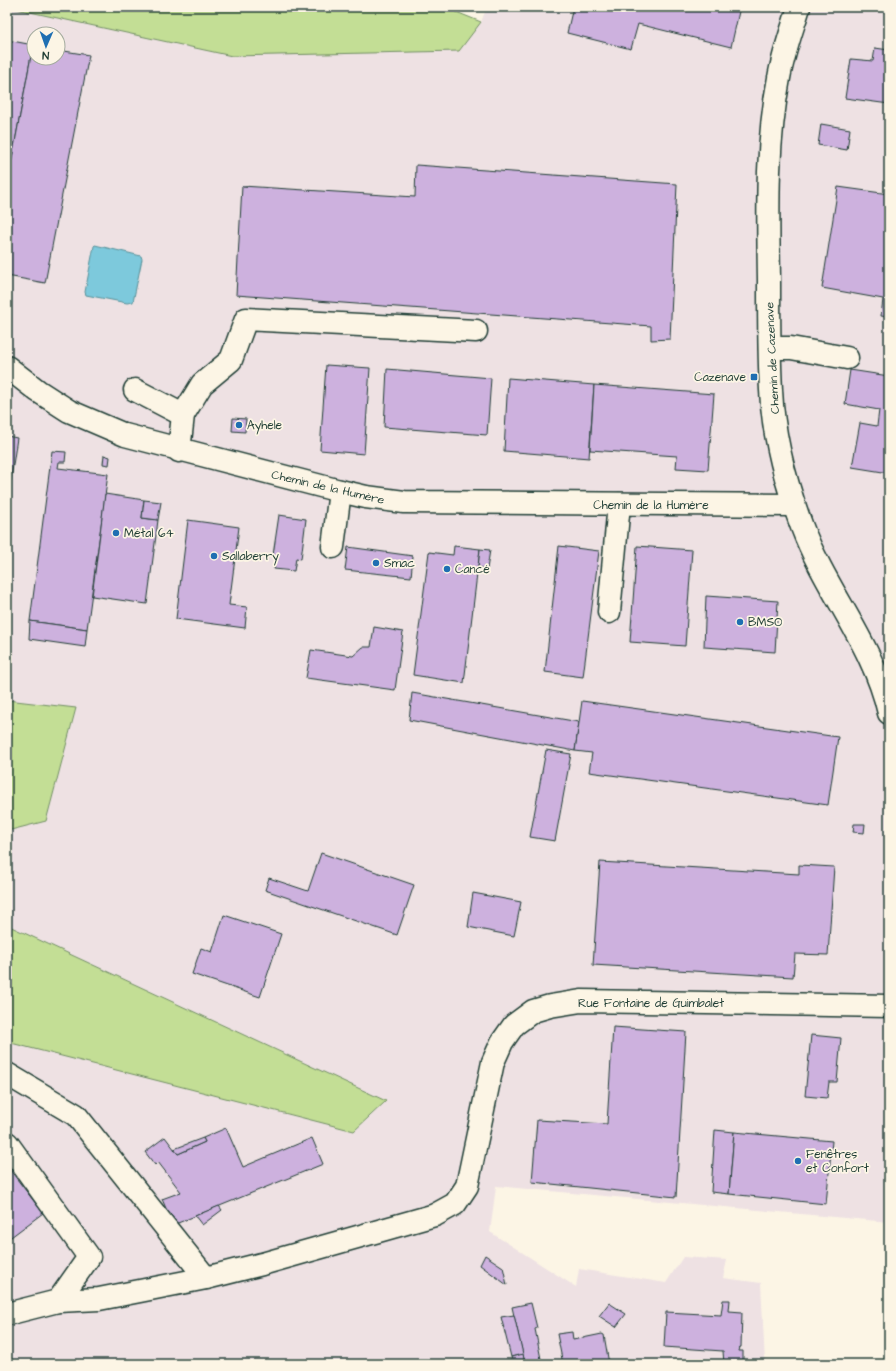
<svg xmlns="http://www.w3.org/2000/svg" width="896" height="1371" viewBox="0 0 896 1371" font-family="'Architects Daughter',sans-serif">
<style>
.built{fill:#eee1e3;fill-rule:evenodd}
.green{fill:#c3de95;stroke:#718e64}
.water{fill:#7dc9dc;stroke:#579199}
.building{fill:#cdb1de;stroke:#1f3d34}
.lines{fill:none;stroke-linecap:round;stroke-linejoin:round}
.minor-casing{stroke:#1f3d34;stroke-width:25}
.minor{stroke:#fcf5e5;stroke-width:22}
.poi-dot{fill:#1f6fb2;stroke:#fcf5e5;stroke-width:1.5}
.labels{text-anchor:middle;stroke-width:3.5;stroke-linejoin:round;paint-order:stroke}
.street-label{font-size:12px;fill:#1f3d34;stroke:#fcf5e5}
.poi-label{font-size:12px;fill:#1f3d34;stroke:#fcf5e5;text-anchor:start}
</style>
<rect width="100%" height="100%" fill="#fcf5e5"/>
<filter id="ink" filterUnits="userSpaceOnUse"><feTurbulence type="fractalNoise" baseFrequency=".025" numOctaves="2"/><feDisplacementMap in="SourceGraphic" scale="8" xChannelSelector="R" yChannelSelector="G"/><feConvolveMatrix kernelMatrix="1 2 1 2 8 2 1 2 1" color-interpolation-filters="sRGB"/></filter>
<g filter="url(#ink)">
<path class="built" d="M 7,7 L 232,56 L 481,22 L 487,7 L 889,7 L 889,1222 L 496,1186 L 490,1232 L 576,1287 L 579,1269 L 666,1283 L 683,1257 L 727,1260 L 723,1278 L 761,1283 L 765,1364 L 7,1364 L 7,1042 L 354,1131 L 386,1101 L 7,925 L 7,831 L 46,821 L 76,709 L 7,700 ZM 34,34 L 58,34 L 58,58 L 34,58 Z"/>
<g class="green">
<polygon points="7,7 444,7 481,22 459,51 232,56"/>
<polygon points="7,700 76,708 46,821 7,831"/>
<polygon points="7,925 386,1101 354,1131 7,1042"/>
</g>
<polygon class="water" points="95,245 141,256 142,259 133,302 127,303 86,295 85,292 94,246"/>
<g class="building">
<polygon points="573,7 740,7 731,47 638,24 631,49 567,33"/>
<polygon points="7,40 33,45 7,185"/>
<polygon points="33,45 34,58 58,58 58,50 89,55 45,283 7,276 7,185"/>
<polygon points="875,48 889,50 889,104 845,98 851,59 873,61"/>
<polygon points="821,124 850,129 847,150 818,145"/>
<polygon points="416,165 677,184 670,339 651,340 651,326 236,295 242,186 415,197"/>
<polygon points="838,187 889,194 889,317 881,316 883,299 822,288"/>
<polygon points="326,365 370,368 364,454 320,450"/>
<polygon points="387,369 491,378 487,435 384,427"/>
<polygon points="850,370 889,376 889,412 885,436 889,436 889,473 852,467 860,423 877,426 879,410 845,404"/>
<polygon points="508,378 594,385 589,458 504,451"/>
<polygon points="594,385 714,394 708,470 676,468 677,456 590,450"/>
<polygon points="233,418 246,419 245,432 232,431"/>
<polygon points="886,427 889,427 889,436 885,436"/>
<polygon points="7,436 17,438 9,492 7,492"/>
<polygon points="52,451 66,452 65,462 59,462 58,468 108,474 87,629 30,621"/>
<polygon points="104,455 110,457 109,465 103,464"/>
<polygon points="105,494 144,500 142,518 158,520 147,604 92,596"/>
<polygon points="144,500 161,502 158,520 142,518"/>
<polygon points="279,515 306,519 301,559 296,558 294,571 274,569 275,556 273,555"/>
<polygon points="188,520 239,527 229,605 247,607 245,628 176,619"/>
<polygon points="454,546 480,549 464,683 413,675 429,552 453,555"/>
<polygon points="559,546 599,551 583,677 545,672"/>
<polygon points="637,546 692,550 685,646 630,642"/>
<polygon points="348,547 413,556 411,577 345,570"/>
<polygon points="480,549 490,550 487,569 478,567"/>
<polygon points="706,596 778,601 775,652 704,647"/>
<polygon points="30,621 87,629 85,647 29,639"/>
<polygon points="374,627 403,632 395,690 306,678 311,650 353,656 363,647 371,647"/>
<polygon points="412,693 579,722 575,751 409,720"/>
<polygon points="582,701 838,737 828,805 589,772 592,753 575,751"/>
<polygon points="546,750 571,754 555,841 530,837"/>
<polygon points="854,824 865,824 864,833 853,832"/>
<polygon points="321,853 414,885 397,935 265,890 269,878 308,891"/>
<polygon points="600,862 799,874 799,865 834,867 828,955 795,954 793,977 593,965"/>
<polygon points="473,893 521,902 514,936 468,927"/>
<polygon points="224,915 281,934 260,997 192,974 201,948 212,952"/>
<polygon points="613,1027 686,1032 676,1197 532,1182 537,1120 607,1124"/>
<polygon points="811,1035 841,1038 837,1082 829,1082 827,1098 805,1096"/>
<polygon points="226,1128 243,1167 312,1138 323,1164 173,1225 162,1199 181,1192 158,1162 155,1165 145,1152 165,1137 178,1154 205,1142 203,1138"/>
<polygon points="715,1130 734,1132 729,1194 711,1192"/>
<polygon points="734,1132 832,1141 826,1204 729,1194"/>
<polygon points="203,1138 205,1142 178,1154 174,1149"/>
<polygon points="7,1166 43,1213 7,1240"/>
<polygon points="219,1206 222,1210 202,1225 195,1216"/>
<polygon points="485,1255 503,1267 507,1285 480,1265"/>
<polygon points="723,1300 730,1300 729,1311 742,1312 741,1347 740,1347 739,1351 743,1351 743,1364 724,1364 723,1351 664,1347 666,1312 721,1315"/>
<polygon points="531,1303 537,1328 535,1329 542,1364 525,1364 512,1307"/>
<polygon points="609,1303 626,1314 616,1327 599,1316"/>
<polygon points="514,1315 523,1354 511,1357 501,1317"/>
<polygon points="572,1332 573,1340 602,1334 604,1335 609,1364 563,1364 557,1334"/>
<polygon points="523,1354 525,1364 513,1364 511,1357"/>
</g>
<g class="lines">
<defs>
<g id="minor">
<path d="M 799,7 C 792,30 783,54 779,78 C 766,144 768,213 769,280 C 769,317 769,354 771,390 C 773,436 786,484 802,527 C 826,591 874,645 889,713"/>
<polyline points="770,348 791,348 847,358"/>
<polyline points="7,367 38,391 69,411 125,435 340,491 366,497 404,502 794,505"/>
<polyline points="135,390 183,415"/>
<polyline points="179,451 183,415 202,384 231,360 246,319 476,331"/>
<polyline points="333,547 340,491"/>
<polyline points="609,612 619,504"/>
<polyline points="7,1074 76,1115 206,1278"/>
<polyline points="7,1143 89,1257 58,1301"/>
<polyline points="7,1314 58,1301 99,1299 206,1278 262,1264 435,1215 455,1204 467,1186 493,1062 502,1042 514,1025 533,1011 550,1006 581,1001 889,1006"/>
</g>
</defs>
<use href="#minor" class="minor-casing"/>
<use href="#minor" class="minor"/>
</g>
</g>
<g class="poi-dot">
<rect x="750" y="373" width="8" height="8" rx="2"/>
<circle cx="239" cy="425" r="4"/>
<circle cx="116" cy="533" r="4"/>
<circle cx="214" cy="556" r="4"/>
<circle cx="376" cy="563" r="4"/>
<circle cx="447" cy="569" r="4"/>
<circle cx="740" cy="622" r="4"/>
<circle cx="798" cy="1161" r="4"/>
</g>
<g class="labels">
<g class="street-label">
<text transform="translate(772 358) rotate(-93)" y="4">Chemin de Cazenave</text>
<text transform="translate(328 487) rotate(13)" y="4">Chemin de la Humère</text>
<text x="651" y="509">Chemin de la Humère</text>
<text x="651" y="1007">Rue Fontaine de Guimbalet</text>
</g>
<g class="poi-label">
<text x="746" y="381" text-anchor="end">Cazenave</text>
<text x="247" y="429">Ayhele</text>
<text x="124" y="537">Métal 64</text>
<text x="222" y="560">Sallaberry</text>
<text x="384" y="567">Smac</text>
<text x="455" y="573">Cancé</text>
<text x="748" y="626">BMSO</text>
<text x="806" y="1158">Fenêtres<tspan x="806" dy="14">et Confort</tspan></text>
</g>
</g>
<rect width="896" height="1371" fill="none" stroke="#fcf5e5" stroke-width="24"/>
<rect x="12" y="12" width="872" height="1347" fill="none" stroke="#1f3d34" stroke-width="1.5" filter="url(#ink)"/>
<g transform="translate(46 46) rotate(182)"><circle r="19" fill="#fcf5e5" stroke="#a4ab9e"/>
<path d="M0-3L7 15L0 10L-7 15Z" fill="#1f6fb2"/>
<text y="-6" font-size="11" font-weight="bold" text-anchor="middle" fill="#1f3d34">N</text>
</g>
</svg>
